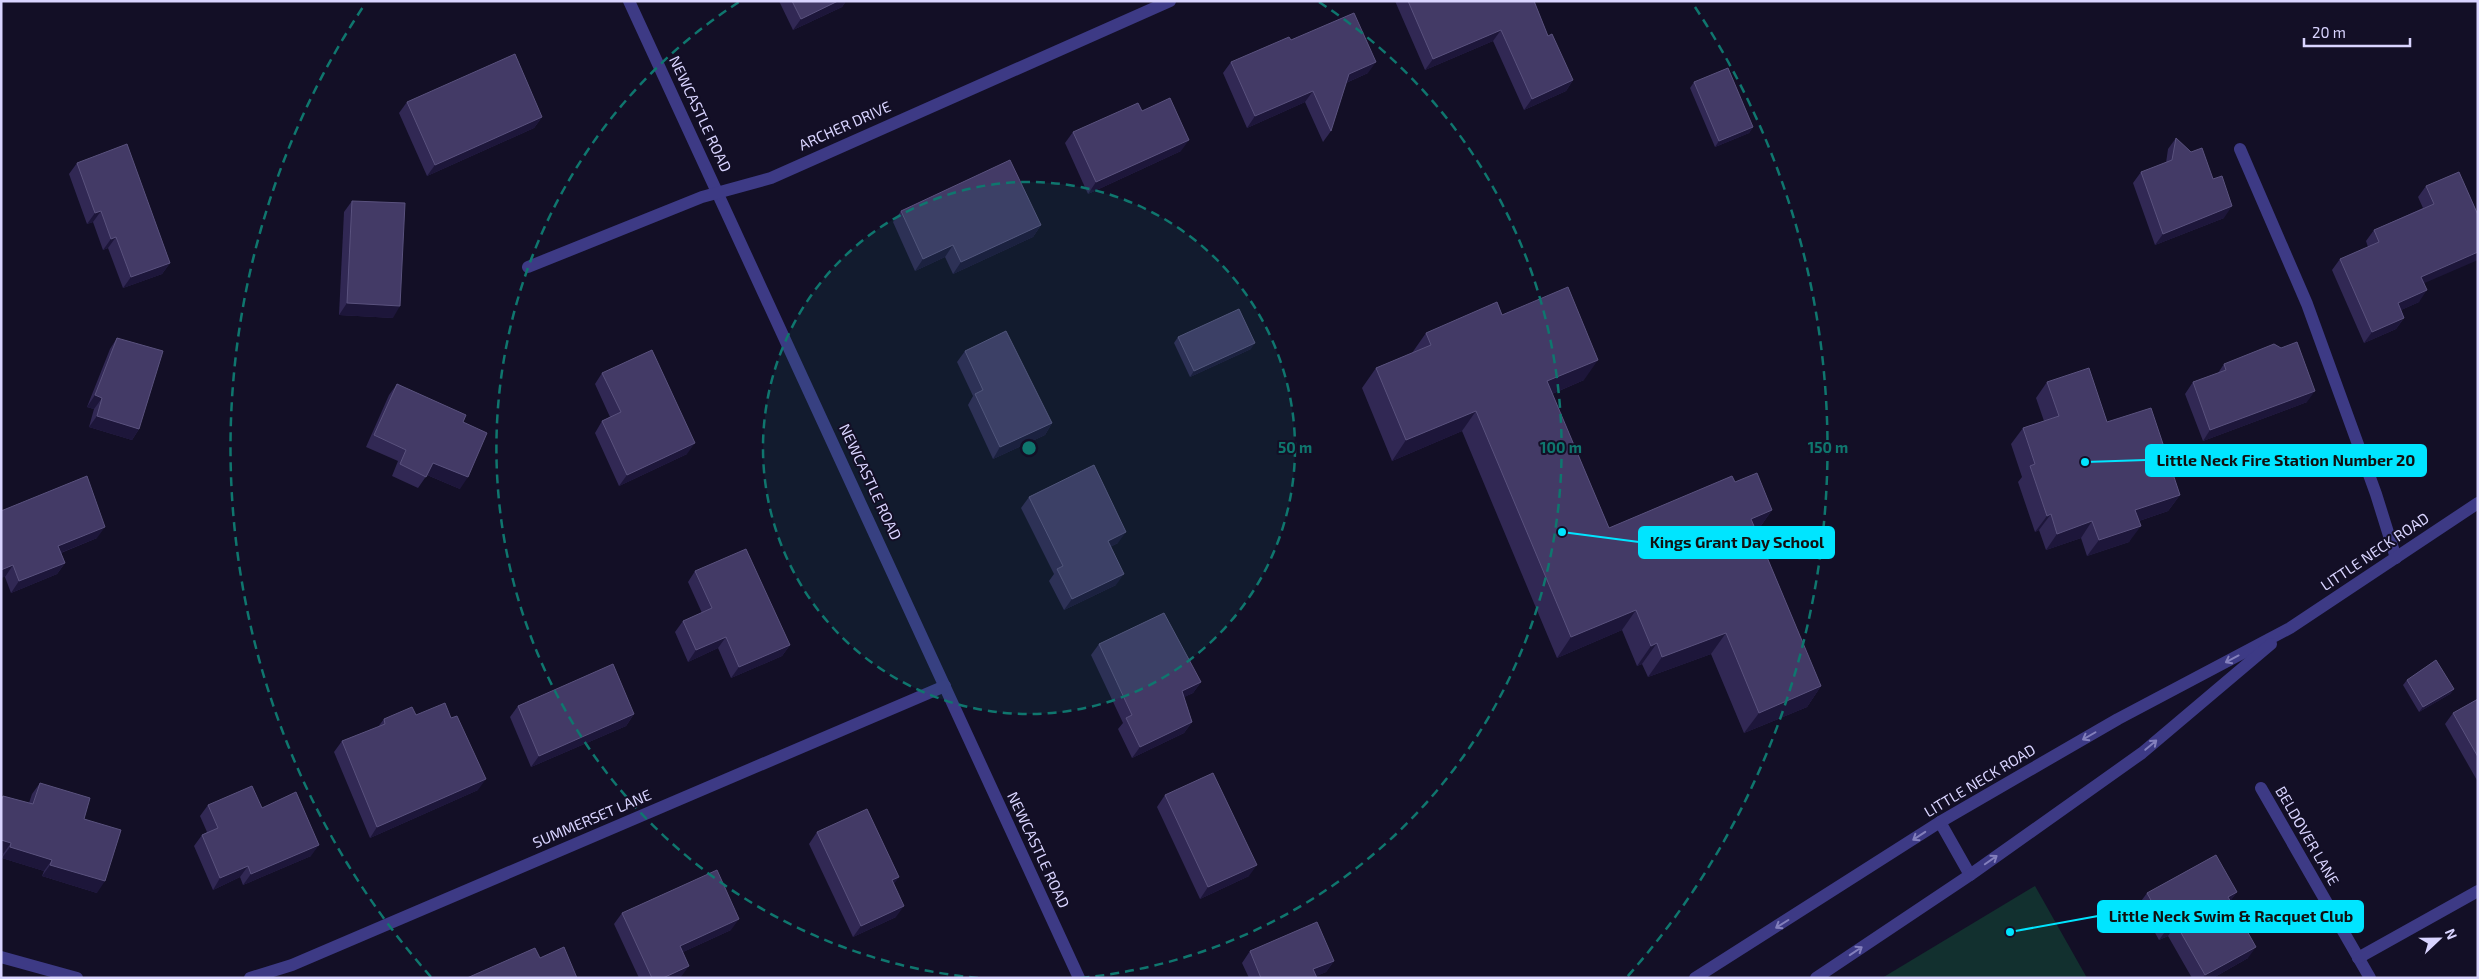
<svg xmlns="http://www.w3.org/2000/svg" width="2479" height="979" viewBox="0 0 2479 979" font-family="'Exo 2',sans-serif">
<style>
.green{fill:#12302f}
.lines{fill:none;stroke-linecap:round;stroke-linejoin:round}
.minor{stroke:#3d3a85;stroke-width:12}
.wall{fill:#312854}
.shaded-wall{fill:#1d163a}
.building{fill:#433a66;stroke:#5a527e}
.oneway{stroke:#837fbc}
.ring{fill:none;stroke:#0f766e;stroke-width:2.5;stroke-dasharray:9 6}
.labels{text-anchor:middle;stroke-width:4;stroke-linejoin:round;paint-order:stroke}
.street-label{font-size:15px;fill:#d9d4ff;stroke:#130f26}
.centre{fill:#0f766e;stroke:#130f26;stroke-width:2.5}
.ring-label{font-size:15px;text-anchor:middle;font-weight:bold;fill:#0f766e;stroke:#130f26;stroke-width:4;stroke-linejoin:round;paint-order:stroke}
.leader{fill:none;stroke:#00e5ff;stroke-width:2}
.callout-dot{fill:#00e5ff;stroke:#130f26;stroke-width:2}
.callout{fill:#00e5ff;stroke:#00e5ff;stroke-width:2}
.callout-label{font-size:16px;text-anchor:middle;font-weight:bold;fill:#111}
</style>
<rect width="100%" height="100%" fill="#130f26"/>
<polygon class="green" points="2035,886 2087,978 1882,978"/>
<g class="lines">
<g class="minor">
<polyline points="629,1 1079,978"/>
<polyline points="2240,149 2307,304 2376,494 2396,558"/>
<polyline points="528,267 702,197 771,178 1170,1"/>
<polyline points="2261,788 2370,978"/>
<polyline points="1940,822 1970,875"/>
<polyline points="1,957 77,978"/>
<polyline points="2358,958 2478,891"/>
<polyline points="250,978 292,965 945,686"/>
<polyline points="1695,978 1940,822 2118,719 2290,628 2478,503"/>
<polyline points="1816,978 1970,875 2142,753 2271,644"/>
</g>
</g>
<g class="wall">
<polygon points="779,1 846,1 842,7 793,30"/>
<polygon points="1395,1 1534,1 1548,36 1573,80 1566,91 1524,110 1493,41 1425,70"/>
<polygon points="1231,62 1368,73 1346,83 1331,131 1323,142 1305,102 1247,128 1223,73"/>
<polygon points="1694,82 1753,127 1749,133 1715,147 1690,88"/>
<polygon points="407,102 542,117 534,128 427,176 399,113"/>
<polygon points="1142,111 1181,151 1088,194 1065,143 1073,132"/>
<polygon points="2176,138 2213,179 2224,218 2155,245 2133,183 2141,172 2166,163 2168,149"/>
<polygon points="77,163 170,263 162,274 123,288 108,248 103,250 93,222 87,224 69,174"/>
<polygon points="2459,172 2424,284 2419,302 2401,310 2404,318 2396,329 2364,343 2332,270 2340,259 2368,247 2366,241 2374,230 2423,208 2418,197 2426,186"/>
<polygon points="352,201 393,318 339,315 344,212"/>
<polygon points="901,211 1041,225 1033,237 953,274 945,257 915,271 893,222"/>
<polygon points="1502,315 1584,380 1552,394 1609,528 1735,482 1772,510 1758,530 1756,531 1821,686 1807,707 1744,733 1711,654 1648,677 1642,664 1637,666 1622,630 1557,658 1462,431 1392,461 1362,388 1376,368 1412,353 1426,333"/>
<polygon points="1178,337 1251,349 1190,377 1174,343"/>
<polygon points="117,338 139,429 132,440 89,427 94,409 87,407 110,349"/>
<polygon points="965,351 1052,423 1045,435 993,459 968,405 973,396 957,362"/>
<polygon points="2224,364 2307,402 2203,441 2185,394 2193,382 2218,373"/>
<polygon points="602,373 687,454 619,486 595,433 602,421 610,417 595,384"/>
<polygon points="2047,382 2107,422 2180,495 2168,511 2139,521 2129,542 2087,556 2081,538 2046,550 2039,530 2035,532 2018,482 2022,477 2011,444 2023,428 2044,421 2036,398"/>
<polygon points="397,384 463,422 460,489 427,475 418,488 392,476 398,461 366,447 389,395"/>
<polygon points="1029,497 1118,543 1110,547 1116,585 1064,610 1049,581 1054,574 1021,508"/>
<polygon points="1,511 97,538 61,553 65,563 57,574 11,593 5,577"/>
<polygon points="695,571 790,645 782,656 731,678 718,648 688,662 675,632 683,621 702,613 688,582"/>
<polygon points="1099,644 1201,682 1193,693 1184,697 1192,722 1184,733 1132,758 1118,729 1123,723 1091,655"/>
<polygon points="2407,680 2454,689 2450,694 2419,712 2403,685"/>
<polygon points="2478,699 2478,782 2445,724 2453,713"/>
<polygon points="518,706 634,714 626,726 531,767 510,717"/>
<polygon points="416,715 451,718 478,790 370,838 334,752 342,741 378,727 384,719"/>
<polygon points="40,783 84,819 97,893 42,876 44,871 2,858 3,854 1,854 1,798 3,796 29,803 32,794"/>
<polygon points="1165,795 1249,876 1200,899 1157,807"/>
<polygon points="208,805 262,808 311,856 243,885 240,877 213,890 194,846 202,835 207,832 200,816"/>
<polygon points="817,832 896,917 853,937 809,844"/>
<polygon points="2237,892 2230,901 2248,958 2213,978 2192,978 2168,936 2159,940 2139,904 2147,893"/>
<polygon points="622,913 731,930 683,952 681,977 639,978 614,924"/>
<polygon points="1250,951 1334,961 1326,972 1316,976 1317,978 1249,978 1242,963"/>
</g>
<g class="shaded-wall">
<polygon points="838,1 846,1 842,7 793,30 801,19"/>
<polygon points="1501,30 1493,41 1425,70 1433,59"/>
<polygon points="1376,62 1368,73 1341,85 1349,74"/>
<polygon points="1573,80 1566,91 1524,110 1532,99"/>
<polygon points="1313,91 1305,102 1247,128 1255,116"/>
<polygon points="542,117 534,128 427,176 435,165"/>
<polygon points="1753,127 1749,133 1715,147 1719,141"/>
<polygon points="1189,140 1181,151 1088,194 1096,182"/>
<polygon points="2232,206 2224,218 2155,245 2163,234"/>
<polygon points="101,211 93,222 87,224 95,213"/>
<polygon points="1041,225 1033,237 953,274 961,262"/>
<polygon points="116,237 108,248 103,250 111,239"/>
<polygon points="953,245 945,257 915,271 923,259"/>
<polygon points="2478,252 2478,260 2413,288 2421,277"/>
<polygon points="170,263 162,274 123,288 131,277"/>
<polygon points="2427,290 2419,302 2390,315 2398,303"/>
<polygon points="347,303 400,306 393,318 339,315"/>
<polygon points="2404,318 2396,329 2364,343 2372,332"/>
<polygon points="1255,343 1251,349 1190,377 1194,371"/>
<polygon points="1598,360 1584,380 1533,402 1547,381"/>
<polygon points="2315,391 2307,402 2203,441 2210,430"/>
<polygon points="95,395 102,398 94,409 87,407"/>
<polygon points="1476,411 1462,431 1392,461 1406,440"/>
<polygon points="97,416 139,429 132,440 89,427"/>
<polygon points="1052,423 1045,435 993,459 1000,447"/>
<polygon points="695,443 687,454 619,486 627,475"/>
<polygon points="433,463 468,477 460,489 425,474"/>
<polygon points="2180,495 2168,511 2124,526 2135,510"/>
<polygon points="1772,510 1758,530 1737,539 1751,519"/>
<polygon points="2051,514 2039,530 2035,532 2047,516"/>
<polygon points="2092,521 2081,538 2046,550 2057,534"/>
<polygon points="2141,526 2129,542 2087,556 2099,540"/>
<polygon points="105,527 97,538 50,557 58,546"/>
<polygon points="1126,532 1118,543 1100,552 1108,541"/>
<polygon points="65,563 57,574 11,593 19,581"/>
<polygon points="13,565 5,577 1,578 1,570"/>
<polygon points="1124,574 1116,585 1064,610 1072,599"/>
<polygon points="1636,610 1622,630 1557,658 1571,637"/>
<polygon points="1726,633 1711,654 1648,677 1662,657"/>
<polygon points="726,637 718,648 688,662 696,650"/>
<polygon points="1657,643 1642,664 1637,666 1651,646"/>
<polygon points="790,645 782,656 731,678 739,667"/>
<polygon points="1201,682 1193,693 1174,702 1182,691"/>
<polygon points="1821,686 1807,707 1744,733 1759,713"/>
<polygon points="2454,689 2450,694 2419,712 2423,707"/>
<polygon points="634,714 626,726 531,767 539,756"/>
<polygon points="1192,722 1184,733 1132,758 1140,747"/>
<polygon points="486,779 478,790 370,838 377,827"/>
<polygon points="1,840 11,843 3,854 1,854"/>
<polygon points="319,845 311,856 243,885 251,874"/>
<polygon points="10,847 52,860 44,871 2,858"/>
<polygon points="50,865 105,881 97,893 42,876"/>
<polygon points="1257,865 1249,876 1200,899 1208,887"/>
<polygon points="248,866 240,877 213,890 220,878"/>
<polygon points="899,877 891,888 892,880"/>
<polygon points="2237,892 2229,903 2228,897"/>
<polygon points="904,906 896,917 853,937 861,926"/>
<polygon points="739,919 731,930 672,957 680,946"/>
<polygon points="2176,924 2168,936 2159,940 2167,929"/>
<polygon points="2256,947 2248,958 2213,978 2203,978 2205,975"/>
<polygon points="1334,961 1326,972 1312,978 1313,969"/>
<polygon points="689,966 681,977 663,978"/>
</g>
<g class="building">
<polygon points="792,1 838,1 801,19"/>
<polygon points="1408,1 1534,1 1548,36 1552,34 1573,80 1532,99 1501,30 1433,59"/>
<polygon points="1354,13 1376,62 1349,74 1331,131 1313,91 1255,116 1231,62 1289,37 1291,40"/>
<polygon points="515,54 542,117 435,165 407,102"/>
<polygon points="1728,68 1753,127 1719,141 1694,82"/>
<polygon points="1170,98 1189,140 1096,182 1073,132 1138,103 1142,111"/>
<polygon points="2176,138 2191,152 2202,148 2213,179 2222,176 2232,206 2163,234 2141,172 2172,160"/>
<polygon points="127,144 170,263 131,277 116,237 111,239 101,211 95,213 77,163"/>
<polygon points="1010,160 1041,225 961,262 953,245 923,259 901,211"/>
<polygon points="2459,172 2478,215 2478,252 2421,277 2427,290 2398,303 2404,318 2372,332 2340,259 2379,242 2374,230 2434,204 2426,186"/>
<polygon points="352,201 405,203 400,306 347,303"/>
<polygon points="1568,287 1598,360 1547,381 1609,528 1732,476 1735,482 1757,473 1772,510 1751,519 1821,686 1759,713 1726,633 1662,657 1657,643 1651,646 1636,610 1571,637 1476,411 1406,440 1376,368 1431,345 1426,333 1497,302 1502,315"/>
<polygon points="1239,309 1255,343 1194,371 1178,337"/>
<polygon points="1006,331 1052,423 1000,447 975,394 983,390 965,351"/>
<polygon points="117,338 163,351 139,429 97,416 102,398 95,395"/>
<polygon points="2297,342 2315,391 2210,430 2193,382 2226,370 2224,364 2274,344 2281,348"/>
<polygon points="652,350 695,443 627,475 602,421 621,412 602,373"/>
<polygon points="2089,368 2107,422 2151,408 2180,495 2135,510 2141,526 2099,540 2092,521 2057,534 2051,514 2047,516 2030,466 2035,464 2023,428 2059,416 2047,382"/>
<polygon points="397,384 466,415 463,422 487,433 468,477 433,463 426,477 400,464 406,450 374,435"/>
<polygon points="1094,465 1126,532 1108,541 1124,574 1072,599 1057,569 1063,566 1029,497"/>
<polygon points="87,476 105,527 58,546 65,563 19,581 13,565 1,570 1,511"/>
<polygon points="746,549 790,645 739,667 726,637 696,650 683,621 712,608 695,571"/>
<polygon points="1164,613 1201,682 1182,691 1192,722 1140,747 1126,718 1132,715 1099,644"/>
<polygon points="2436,660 2454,689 2423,707 2407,680"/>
<polygon points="613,664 634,714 539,756 518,706"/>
<polygon points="2478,699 2478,757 2453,713"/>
<polygon points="445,703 451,718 457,716 486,779 377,827 342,741 385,724 384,719 412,707 416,715"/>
<polygon points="1213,773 1257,865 1208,887 1165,795"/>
<polygon points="40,783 90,798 84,819 121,830 105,881 50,865 52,860 10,847 11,843 1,840 1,801 3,796 33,804"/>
<polygon points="252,786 262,808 296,792 319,845 251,874 248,866 220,878 202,835 218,828 208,805"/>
<polygon points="867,809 899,877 892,880 904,906 861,926 817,832"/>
<polygon points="2216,855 2237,892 2228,897 2256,947 2205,975 2176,924 2167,929 2147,893"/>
<polygon points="717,870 739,919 680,946 689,966 663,978 652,978 622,913"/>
<polygon points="1317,922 1334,961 1313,969 1317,978 1261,978 1250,951"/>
<polygon points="564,947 577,978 467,978 535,948 540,958"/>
</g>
<defs><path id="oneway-shaft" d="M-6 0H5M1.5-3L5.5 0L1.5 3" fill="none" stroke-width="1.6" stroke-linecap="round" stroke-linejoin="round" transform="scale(1.25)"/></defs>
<g class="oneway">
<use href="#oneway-shaft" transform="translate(2232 659) rotate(152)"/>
<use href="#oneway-shaft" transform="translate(2089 736) rotate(150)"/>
<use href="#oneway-shaft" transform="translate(2151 745) rotate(-40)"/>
<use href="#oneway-shaft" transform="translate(1919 836) rotate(147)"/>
<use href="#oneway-shaft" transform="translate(1991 860) rotate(-35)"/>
<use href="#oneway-shaft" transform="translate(1782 924) rotate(148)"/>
<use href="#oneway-shaft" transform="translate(1856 951) rotate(-34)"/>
</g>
<circle cx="1029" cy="448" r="266" fill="#0f766e" fill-opacity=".12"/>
<g class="ring">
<circle cx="1029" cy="448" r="266"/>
<path d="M978 978A532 532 0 0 1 739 2M1319 2A532 532 0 0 1 1080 978"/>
<path d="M431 977A799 799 0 0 1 363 7M1695 7A799 799 0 0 1 1627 977"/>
</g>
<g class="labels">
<g class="street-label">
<text transform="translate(700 114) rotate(65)" y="5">NEWCASTLE ROAD</text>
<text transform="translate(845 126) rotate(-24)" y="5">ARCHER DRIVE</text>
<text transform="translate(870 482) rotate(65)" y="5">NEWCASTLE ROAD</text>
<text transform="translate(2375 552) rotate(-34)" y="5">LITTLE NECK ROAD</text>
<text transform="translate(1980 781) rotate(-31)" y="5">LITTLE NECK ROAD</text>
<text transform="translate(592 819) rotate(-23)" y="5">SUMMERSET LANE</text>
<text transform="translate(2307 836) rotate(60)" y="5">BELDOVER LANE</text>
<text transform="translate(1038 850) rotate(65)" y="5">NEWCASTLE ROAD</text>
</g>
</g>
<circle cx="1029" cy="448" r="8" class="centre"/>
<g class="ring-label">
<text x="1295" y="453">50 m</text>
<text x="1561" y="453">100 m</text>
<text x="1828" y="453">150 m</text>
</g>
<path class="leader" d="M2085 462L2146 460M1562 532L1639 542M2010 932L2098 916"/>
<g class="callout-dot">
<circle cx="2085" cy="462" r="5"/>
<circle cx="1562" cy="532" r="5"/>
<circle cx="2010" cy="932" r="5"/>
</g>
<g class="callout">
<rect x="2146" y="445" width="280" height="31" rx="5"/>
<rect x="1639" y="527" width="195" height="31" rx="5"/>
<rect x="2098" y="901" width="265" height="31" rx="5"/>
</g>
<g class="callout-label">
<text x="2286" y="466">Little Neck Fire Station Number 20</text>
<text x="1737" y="548">Kings Grant Day School</text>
<text x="2231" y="922">Little Neck Swim &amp; Racquet Club</text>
</g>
<rect width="2479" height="979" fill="none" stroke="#d9d4ff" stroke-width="5"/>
<g transform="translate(2439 939) rotate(68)" stroke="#130f26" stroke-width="4" paint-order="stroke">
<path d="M0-4L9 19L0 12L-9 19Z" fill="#d9d4ff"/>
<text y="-8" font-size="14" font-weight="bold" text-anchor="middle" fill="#d9d4ff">N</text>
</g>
<path d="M2304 38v8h106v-8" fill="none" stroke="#d9d4ff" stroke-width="2.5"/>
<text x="2312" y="38" font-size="15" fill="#d9d4ff" stroke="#130f26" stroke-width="4" paint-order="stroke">20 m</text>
</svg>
